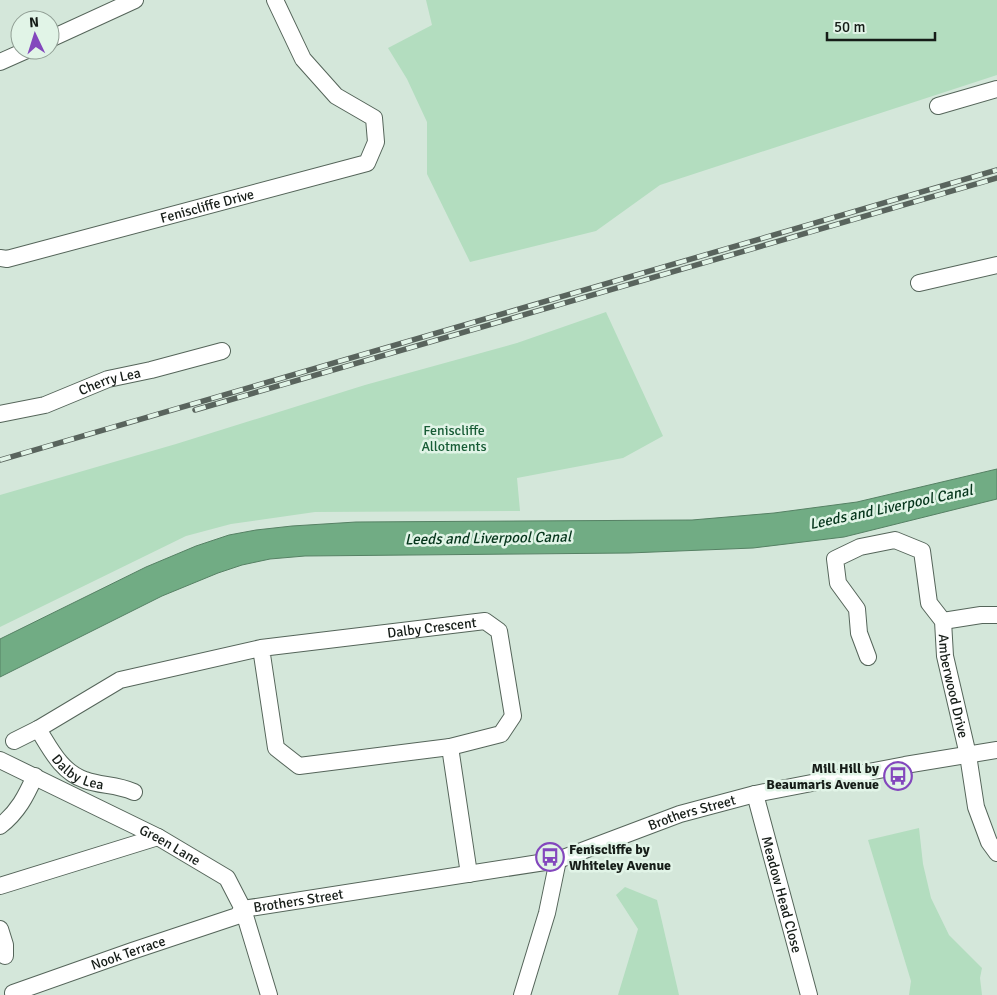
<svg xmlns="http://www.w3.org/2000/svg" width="997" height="995" viewBox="0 0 997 995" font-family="Signika,sans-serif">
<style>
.green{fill:#b3ddbf}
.water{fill:#71ac84;stroke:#568164}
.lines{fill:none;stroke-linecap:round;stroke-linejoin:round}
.street-casing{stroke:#55655a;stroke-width:18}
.street{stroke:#fff;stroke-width:16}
.rail-casing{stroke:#59645d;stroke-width:5.5}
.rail{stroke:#e1f4e7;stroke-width:4;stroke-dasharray:11;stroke-linecap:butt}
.labels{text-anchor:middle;stroke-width:5;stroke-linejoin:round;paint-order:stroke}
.street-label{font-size:14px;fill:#161d18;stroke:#e1f4e7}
.park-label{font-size:14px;fill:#185c36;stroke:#e1f4e7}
.poi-label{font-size:14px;font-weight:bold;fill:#161d18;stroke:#e1f4e7;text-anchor:end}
.water-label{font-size:15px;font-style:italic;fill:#05351b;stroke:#e1f4e7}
</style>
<rect width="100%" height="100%" fill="#d4e7da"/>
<g class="green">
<polygon points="426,0 997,0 997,75 660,185 596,231 470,262 427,174 427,122 407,79 388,48 432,25"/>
<polygon points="606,312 663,436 623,458 517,478 520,511 315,512 231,524 186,536 0,627 0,495 176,444 365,385 517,343"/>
<polygon points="919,828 923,864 931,898 949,935 982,968 980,978 982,995 909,995 911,981 868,840"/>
<polygon points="625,887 657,900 679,995 618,995 638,929 616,895"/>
</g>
<polygon class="water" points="997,469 997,499 844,537 753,548 629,553 305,556 270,559 242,565 218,573 162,596 0,677 0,639 146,567 196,546 229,535 256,530 292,526 356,522 692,520 774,513 857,502"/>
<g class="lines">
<defs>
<g id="street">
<polyline points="50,39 135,0"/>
<polyline points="0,62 27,50"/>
<polyline points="938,106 997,89"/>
<path id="s1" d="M 0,258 L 7,259 L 367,163 L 376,142 L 374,118 L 336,96 L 303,59 L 275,0"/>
<polyline points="919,283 997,265"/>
<path id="s2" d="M 0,414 L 45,405 L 108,379 L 151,370 L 222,351"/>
<polyline points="943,621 981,615 997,615"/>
<path id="s3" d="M 868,657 L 859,633 L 857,609 L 838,583 L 835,559 L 860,547 L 895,540 L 922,551 L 929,603 L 943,621 L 945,656 L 968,755 L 976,807 L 989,842 L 997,853"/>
<path id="s4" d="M 38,729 C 50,748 61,772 85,780 C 101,786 116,784 134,792"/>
<path id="s5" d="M 14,741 L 38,729 L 120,680 L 261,648 L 485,621 L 499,631 L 513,716 L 501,734 L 450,747 L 299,766 L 276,748 L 261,648"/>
<polyline points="450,747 469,874"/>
<path id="s6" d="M 0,760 L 158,837 L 227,878 L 243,909 L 269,995"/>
<path id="s7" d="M 755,794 L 809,995"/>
<path d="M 0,826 C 18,812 26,796 35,776"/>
<polyline points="0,886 158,837"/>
<path id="s8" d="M 243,909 L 558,860 L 680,814 L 755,794 L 905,765 L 997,750"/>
<polyline points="0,929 5,945 5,956"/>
<path id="s9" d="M 13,993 L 132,951 L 237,916 L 243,909"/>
<polyline points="522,995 547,913 558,860"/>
</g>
</defs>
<use href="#street" class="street-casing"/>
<use href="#street" class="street"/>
<defs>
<g id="rail">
<polyline points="195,410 997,178"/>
<polyline points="0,460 997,170"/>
</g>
</defs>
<use href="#rail" class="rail-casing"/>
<use href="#rail" class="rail"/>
</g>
<defs>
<symbol id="bus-ring" viewBox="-11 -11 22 22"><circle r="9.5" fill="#e1f4e7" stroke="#8347bd" stroke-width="1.5"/><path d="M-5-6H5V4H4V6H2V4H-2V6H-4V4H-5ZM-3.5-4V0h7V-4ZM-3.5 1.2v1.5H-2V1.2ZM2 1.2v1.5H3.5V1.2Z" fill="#8347bd"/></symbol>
</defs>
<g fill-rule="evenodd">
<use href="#bus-ring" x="882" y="760" width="32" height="32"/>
<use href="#bus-ring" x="534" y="841" width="32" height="32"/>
</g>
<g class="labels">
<g class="street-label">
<text dy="5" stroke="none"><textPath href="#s1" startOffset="214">Feniscliffe Drive</textPath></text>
<text dy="5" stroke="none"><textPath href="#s2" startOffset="115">Cherry Lea</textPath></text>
<text dy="5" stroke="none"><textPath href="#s5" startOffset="439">Dalby Crescent</textPath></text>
<text dy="5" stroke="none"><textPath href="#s3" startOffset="340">Amberwood Drive</textPath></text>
<text dy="5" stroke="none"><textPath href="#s4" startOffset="61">Dalby Lea</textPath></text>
<text dy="5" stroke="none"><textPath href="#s8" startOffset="461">Brothers Street</textPath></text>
<text dy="5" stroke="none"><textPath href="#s6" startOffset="190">Green Lane</textPath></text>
<text dy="5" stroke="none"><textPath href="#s7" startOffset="104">Meadow Head Close</textPath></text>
<text dy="5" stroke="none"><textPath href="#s8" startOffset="56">Brothers Street</textPath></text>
<text dy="5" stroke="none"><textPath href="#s9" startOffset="122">Nook Terrace</textPath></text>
</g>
<g class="park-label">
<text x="454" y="435">Feniscliffe<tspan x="454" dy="16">Allotments</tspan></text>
</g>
<g class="poi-label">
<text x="879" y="773">Mill Hill by<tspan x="879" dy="16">Beaumaris Avenue</tspan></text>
<text x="569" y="854" text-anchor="start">Feniscliffe by<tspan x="569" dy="16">Whiteley Avenue</tspan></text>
</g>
<g class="water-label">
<text transform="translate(891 507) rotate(-12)" y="5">Leeds and Liverpool Canal</text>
<text transform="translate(488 538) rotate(-1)" y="5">Leeds and Liverpool Canal</text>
</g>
</g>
<g transform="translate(35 35) rotate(356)"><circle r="24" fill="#e1f4e7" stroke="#909e94"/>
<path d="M0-4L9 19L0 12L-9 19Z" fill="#8347bd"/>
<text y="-8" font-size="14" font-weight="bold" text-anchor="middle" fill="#161d18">N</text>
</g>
<path d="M827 32v8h108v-8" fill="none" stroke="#161d18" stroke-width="2.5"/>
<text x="834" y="32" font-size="15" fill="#161d18" stroke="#e1f4e7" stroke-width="4" paint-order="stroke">50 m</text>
</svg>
